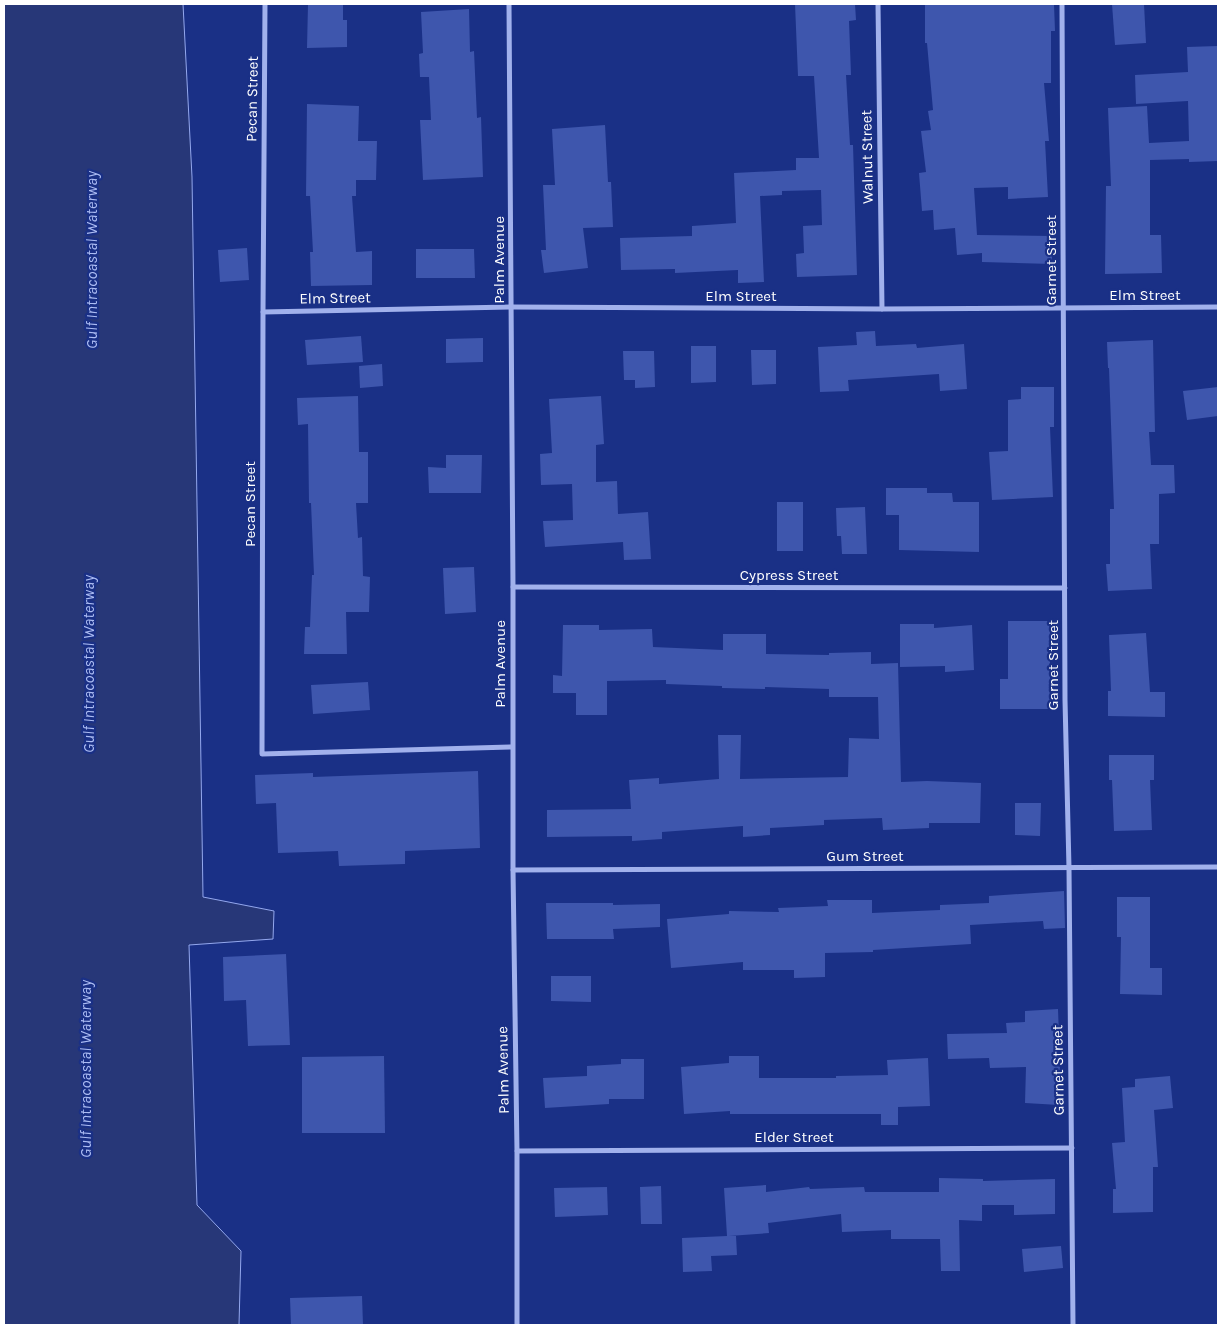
<svg xmlns="http://www.w3.org/2000/svg" width="1222" height="1329" viewBox="0 0 1222 1329" font-family="Karla,sans-serif">
<style>
.water{fill:#273778;stroke:#94a8ee}
.building{fill:#3e56ad}
.lines{fill:none;stroke-linecap:round;stroke-linejoin:round}
.street{stroke:#a1b1ec;stroke-width:5}
.labels{text-anchor:middle;stroke-width:4.5;stroke-linejoin:round;paint-order:stroke}
.street-label{font-size:15px;fill:#fff;stroke:#1a3086}
.water-label{font-size:16px;font-style:italic;fill:#acbcf3;stroke:#1a3086}
</style>
<rect width="100%" height="100%" fill="#1a3086"/>
<polygon class="water" points="4,4 183,4 192,177 203,897 274,911 273,939 189,945 197,1205 241,1251 239,1325 4,1325"/>
<g class="building">
<polygon points="308,4 343,4 343,20 347,20 347,47 307,48"/>
<polygon points="795,4 855,4 856,20 849,21 851,75 846,75 850,145 853,145 857,275 797,277 796,254 804,253 803,226 822,225 821,190 782,191 782,195 760,196 764,282 738,283 738,270 675,273 675,269 621,270 620,238 692,236 692,226 736,223 734,173 796,170 796,158 819,158 814,76 798,76"/>
<polygon points="925,4 1054,4 1055,31 1051,31 1051,83 1044,83 1049,141 1045,141 1048,197 1008,199 1008,187 974,188 977,235 1052,236 1052,264 982,262 982,253 957,255 955,228 934,230 933,210 922,211 919,173 926,172 921,131 931,130 928,111 933,110 927,43 925,43"/>
<polygon points="1112,4 1144,4 1146,43 1115,45"/>
<polygon points="469,9 470,52 474,51 477,118 481,117 483,177 423,180 420,120 431,120 429,77 420,77 419,54 423,53 421,12"/>
<polygon points="1218,46 1218,161 1189,162 1189,159 1150,160 1150,235 1161,235 1162,273 1105,274 1106,186 1111,186 1108,108 1147,106 1149,143 1189,141 1188,101 1136,104 1135,75 1188,72 1187,47"/>
<polygon points="307,104 359,106 358,141 377,141 376,180 356,180 356,196 352,196 356,252 372,251 372,285 311,286 310,252 313,252 310,196 306,196"/>
<polygon points="605,125 608,182 611,182 613,227 583,228 588,268 544,273 541,250 546,250 543,185 555,185 552,129"/>
<polygon points="247,248 249,280 220,282 218,250"/>
<polygon points="416,249 474,249 475,278 416,278"/>
<polygon points="875,331 876,346 916,344 917,348 964,344 967,389 940,391 939,374 848,380 849,391 820,392 818,347 857,345 856,332"/>
<polygon points="361,336 363,362 307,365 305,340"/>
<polygon points="483,338 483,362 446,363 446,339"/>
<polygon points="1153,340 1155,432 1149,432 1151,465 1174,465 1175,493 1159,494 1159,544 1150,544 1152,589 1108,591 1106,564 1110,564 1110,509 1114,509 1109,368 1108,368 1107,342"/>
<polygon points="691,346 716,346 716,382 691,383"/>
<polygon points="751,350 776,350 776,384 752,385"/>
<polygon points="623,351 654,351 655,387 635,388 635,380 624,380"/>
<polygon points="382,364 383,386 360,388 359,366"/>
<polygon points="1021,387 1054,387 1054,427 1050,427 1053,497 992,500 989,452 1008,451 1008,400 1021,399"/>
<polygon points="1218,387 1218,416 1187,420 1183,391"/>
<polygon points="358,396 359,452 368,452 368,503 356,503 358,538 362,537 363,576 370,577 369,612 346,612 347,654 304,654 305,627 310,627 312,575 314,575 311,503 309,503 308,424 298,425 297,398"/>
<polygon points="601,396 604,444 596,445 596,482 617,481 618,514 648,512 651,559 624,560 623,542 545,547 543,521 573,520 572,484 541,485 540,454 552,453 549,399"/>
<polygon points="446,455 482,455 481,493 429,493 428,467 446,468"/>
<polygon points="886,488 927,488 927,493 952,493 953,502 979,502 979,552 899,550 899,515 886,515"/>
<rect x="777" y="502" width="26" height="49"/>
<polygon points="865,507 867,554 842,554 841,536 837,536 836,508"/>
<polygon points="474,567 476,612 445,614 443,568"/>
<polygon points="1008,621 1058,621 1059,651 1050,651 1050,709 1000,709 1000,679 1008,679"/>
<polygon points="900,624 934,624 934,628 972,625 974,670 945,672 945,666 900,667"/>
<polygon points="563,625 599,625 599,630 652,629 653,647 723,650 723,634 766,634 766,654 829,655 829,653 871,652 871,664 898,663 901,782 927,781 981,783 980,823 929,823 929,828 883,830 882,818 824,820 824,825 770,828 770,835 743,837 743,826 662,832 662,839 632,841 632,836 547,837 547,810 631,809 629,780 659,778 659,784 719,779 718,735 741,735 740,779 848,777 849,738 879,739 878,697 829,697 829,689 765,687 765,689 722,688 722,686 666,684 666,680 607,681 607,715 576,715 576,693 553,693 553,675 562,676"/>
<polygon points="1146,633 1150,692 1165,692 1165,717 1108,716 1108,691 1111,691 1109,635"/>
<polygon points="368,682 370,710 313,714 311,685"/>
<polygon points="1109,755 1154,755 1154,780 1150,780 1152,830 1114,831 1112,780 1109,780"/>
<polygon points="478,771 480,848 405,851 405,864 339,866 338,851 278,853 276,803 256,804 255,775 313,773 313,777"/>
<polygon points="1015,803 1041,803 1040,836 1015,835"/>
<polygon points="1064,891 1065,928 1044,929 1043,921 970,925 971,944 873,950 873,952 825,953 825,977 794,978 794,970 743,970 743,962 671,968 667,919 729,914 729,911 779,912 778,908 828,906 827,900 872,900 872,913 940,910 940,905 989,903 989,896"/>
<polygon points="1117,897 1150,897 1150,968 1162,968 1162,995 1120,994 1121,937 1117,937"/>
<polygon points="546,903 613,903 613,905 660,904 660,927 613,929 614,939 547,939"/>
<polygon points="286,954 290,1045 248,1046 246,1000 224,1001 223,957"/>
<polygon points="551,976 591,976 591,1002 551,1001"/>
<polygon points="1058,1009 1060,1065 1059,1105 1025,1103 1026,1067 990,1068 989,1058 948,1059 947,1034 1007,1033 1006,1023 1025,1022 1025,1011"/>
<polygon points="384,1056 385,1133 302,1133 302,1057"/>
<polygon points="729,1056 759,1056 759,1078 836,1078 836,1076 888,1075 887,1060 928,1058 930,1106 898,1107 898,1125 881,1125 881,1114 730,1114 730,1111 684,1114 681,1067 729,1063"/>
<polygon points="621,1059 644,1059 644,1099 609,1099 609,1104 545,1108 543,1078 587,1076 587,1066 621,1064"/>
<polygon points="1170,1076 1173,1108 1154,1110 1158,1167 1153,1167 1153,1212 1113,1213 1113,1189 1116,1189 1112,1143 1125,1142 1122,1088 1135,1087 1135,1079"/>
<polygon points="939,1178 983,1179 983,1181 1055,1179 1055,1214 1014,1215 1014,1205 982,1205 982,1221 959,1220 960,1271 941,1271 940,1239 891,1239 891,1230 842,1232 841,1214 768,1223 769,1233 729,1236 736,1236 737,1255 711,1256 712,1271 683,1272 682,1238 727,1236 724,1188 766,1185 766,1192 809,1187 810,1189 864,1187 865,1192 939,1192"/>
<polygon points="661,1186 662,1224 641,1224 640,1187"/>
<polygon points="607,1187 608,1215 555,1217 554,1188"/>
<polygon points="1061,1246 1063,1268 1024,1272 1022,1249"/>
<polygon points="362,1296 363,1325 291,1325 290,1298"/>
</g>
<g class="lines">
<g class="street">
<polyline points="265,4 263,312 262,754 512,747"/>
<polyline points="509,4 513,587 513,870 517,1151 517,1325"/>
<polyline points="878,4 882,309"/>
<polyline points="1062,4 1065,700 1069,868 1073,1325"/>
<polyline points="263,312 512,307 882,309 1218,307"/>
<polyline points="513,587 1065,588"/>
<polyline points="513,870 1218,867"/>
<polyline points="517,1151 1072,1148"/>
</g>
</g>
<g class="labels">
<g class="street-label">
<text transform="translate(252 99) rotate(-89)" y="5">Pecan Street</text>
<text transform="translate(867 157) rotate(-91)" y="5">Walnut Street</text>
<text transform="translate(499 260) rotate(-90)" y="5">Palm Avenue</text>
<text transform="translate(1051 260) rotate(-90)" y="5">Garnet Street</text>
<text x="1145" y="300">Elm Street</text>
<text x="741" y="301">Elm Street</text>
<text transform="translate(335 298) rotate(-1)" y="5">Elm Street</text>
<text transform="translate(250 504) rotate(-90)" y="5">Pecan Street</text>
<text x="789" y="580">Cypress Street</text>
<text transform="translate(500 664) rotate(-90)" y="5">Palm Avenue</text>
<text transform="translate(1053 665) rotate(-90)" y="5">Garnet Street</text>
<text x="865" y="861">Gum Street</text>
<text transform="translate(503 1070) rotate(-91)" y="5">Palm Avenue</text>
<text transform="translate(1058 1070) rotate(-91)" y="5">Garnet Street</text>
<text x="794" y="1142">Elder Street</text>
</g>
<g class="water-label">
<text transform="translate(91 260) rotate(-90)" y="6">Gulf Intracoastal Waterway</text>
<text transform="translate(88 664) rotate(-90)" y="6">Gulf Intracoastal Waterway</text>
<text transform="translate(85 1069) rotate(-90)" y="6">Gulf Intracoastal Waterway</text>
</g>
</g>
<rect width="1222" height="1329" fill="none" stroke="#ffffff" stroke-width="10"/>
</svg>
